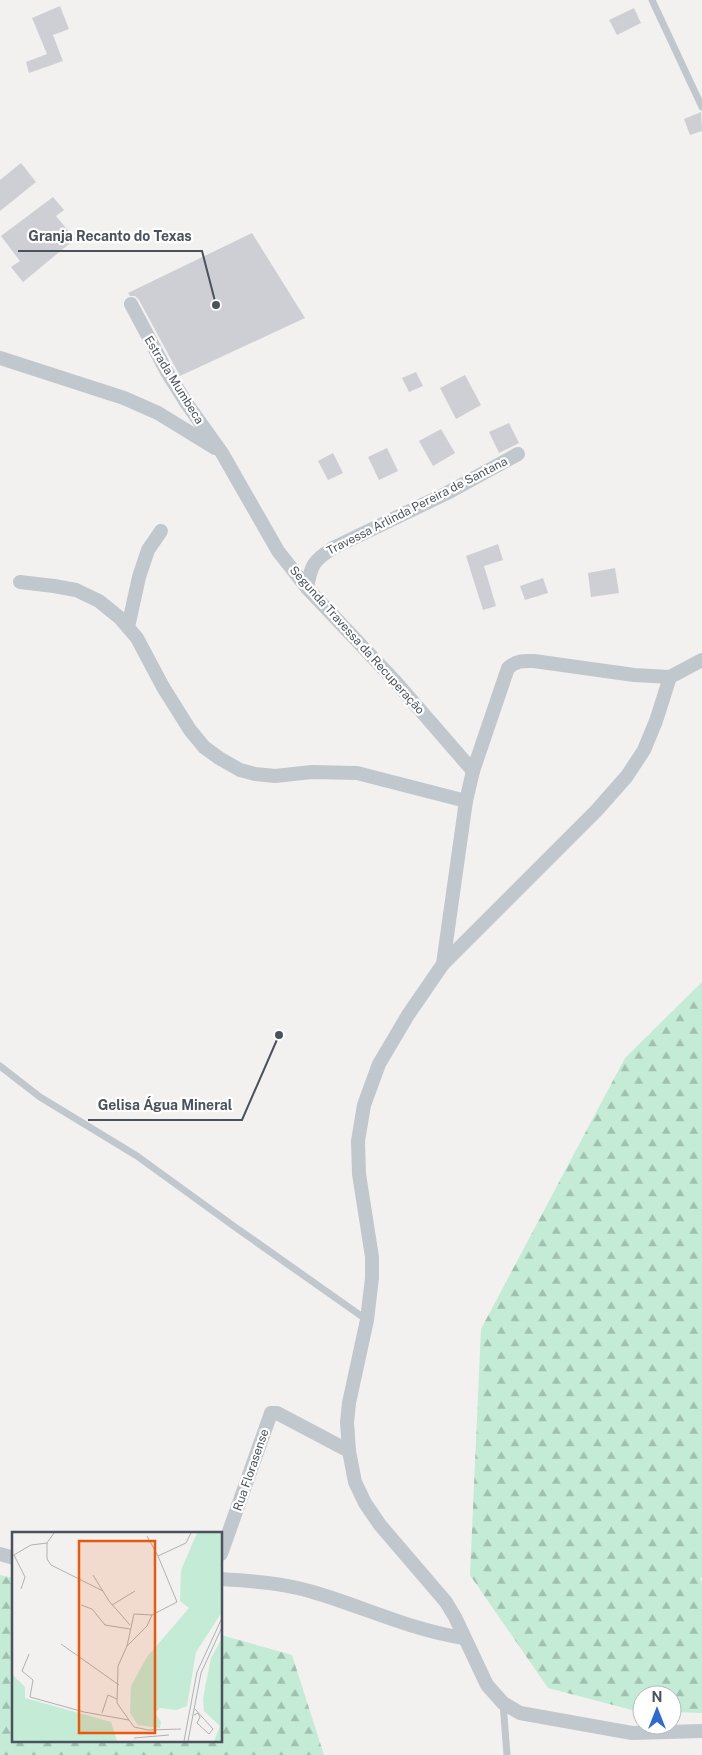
<svg xmlns="http://www.w3.org/2000/svg" width="702" height="1755" viewBox="0 0 702 1755" font-family="'Public Sans',sans-serif">
<style>
.forest{fill:url(#forest-firs)}
.building{fill:#cecfd4}
.lines{fill:none;stroke-linecap:round;stroke-linejoin:round}
.service{stroke:#c0c7cd;stroke-width:7}
.minor{stroke:#c0c7cd;stroke-width:14}
.labels{text-anchor:middle;stroke-width:4.5;stroke-linejoin:round;paint-order:stroke}
.street-label{font-size:12px;fill:#4a525c;stroke:#fff}
.inset-road{fill:none;stroke:#afb1b5;stroke-width:1}
.view{fill:#e8590c;fill-opacity:0.15;stroke:#e8590c;stroke-width:2.5}
.inset-edge{fill:none;stroke:#4a525c;stroke-width:2.5}
.leader{fill:none;stroke:#4a525c;stroke-width:2}
.callout-dot{fill:#4a525c;stroke:#fff;stroke-width:2}
.callout-label{font-size:14px;text-anchor:middle;font-weight:bold;fill:#4a525c;stroke:#fff;stroke-width:4.5;stroke-linejoin:round;paint-order:stroke}
</style>
<defs>
<pattern id="forest-firs" width="22" height="20" patternUnits="userSpaceOnUse" patternTransform="scale(1.25)"><rect width="22" height="20" fill="#c4ebd5"/><path d="M5 1l3.5 6h-7zM16 11l3.5 6h-7z" fill="#a1c1b0"/></pattern>
</defs>
<rect width="100%" height="100%" fill="#f2f1f0"/>
<g class="forest">
<polygon points="702,982 702,1577 700,1579 702,1582 702,1713 672,1712 672,1695 642,1695 642,1712 636,1711 548,1688 470,1575 481,1329 625,1058"/>
<polygon points="0,1575 14,1578 14,1741 221,1741 221,1635 292,1655 324,1755 0,1755"/>
</g>
<g class="building">
<polygon points="60,6 69,29 53,35 63,61 29,73 26,62 47,54 32,18"/>
<polygon points="634,8 641,23 617,35 609,20"/>
<polygon points="701,112 702,131 690,135 684,119"/>
<polygon points="21,163 36,182 0,211 0,180"/>
<polygon points="53,197 64,210 56,216 75,239 23,282 11,267 20,261 1,236"/>
<polygon points="252,233 305,318 180,376 139,300 135,296 130,296 128,293"/>
<polygon points="416,372 423,386 409,392 402,378"/>
<polygon points="465,375 481,405 456,419 440,388"/>
<polygon points="509,423 519,443 499,453 489,432"/>
<polygon points="441,429 455,453 433,466 419,441"/>
<polygon points="387,448 398,471 379,480 368,457"/>
<polygon points="333,453 343,473 328,480 318,461"/>
<polygon points="498,544 503,560 484,566 496,606 483,610 466,556"/>
<polygon points="615,568 619,593 591,597 588,573"/>
<polygon points="543,578 548,593 525,600 520,586"/>
</g>
<g class="lines">
<g class="service">
<polyline points="652,0 702,107"/>
<polyline points="0,1066 40,1097 137,1156 235,1227 367,1320"/>
<polyline points="503,1703 507,1755"/>
</g>
<g class="minor">
<polyline points="131,304 167,372 187,404 222,453 278,551 307,588 395,681 473,771"/>
<polyline points="0,358 124,398 158,413 215,448"/>
<polyline points="20,582 54,586 76,590 99,601 120,618 137,638 163,687 190,730 204,747 219,758 240,770 255,774 275,776 312,772 357,773 466,801"/>
<path d="M 307,588 C 311,565 313,561 333,548 L 447,493 L 518,454"/>
<polyline points="128,627 139,577 148,550 161,531"/>
<path d="M 702,660 L 670,677 L 634,675 L 534,661 C 524,661 517,660 508,668 L 473,771 L 466,801 L 443,964 L 408,1015 L 379,1064 L 364,1105 L 358,1141 L 359,1174 L 372,1257 L 372,1278 L 367,1320 L 349,1403 L 347,1422 L 349,1451 L 355,1482 L 365,1503 L 380,1525 L 446,1602 L 455,1617 L 487,1685 L 503,1703 L 520,1713 L 632,1733 L 702,1731"/>
<polyline points="443,964 597,810 627,776 644,750 656,721 670,677"/>
<polyline points="0,1554 14,1558"/>
<polyline points="221,1554 271,1413 277,1413 349,1451"/>
<path d="M 221,1579 C 252,1581 283,1583 313,1592 C 364,1607 411,1630 464,1638"/>
</g>
</g>
<g class="labels">
<g class="street-label">
<text transform="translate(174 380) rotate(58)" y="4">Estrada Mumbeca</text>
<text transform="translate(417 506) rotate(-27)" y="4">Travessa Arlinda Pereira de Santana</text>
<text transform="translate(357 640) rotate(48)" y="4">Segunda Travessa da Recuperação</text>
<text transform="translate(251 1470) rotate(-71)" y="4">Rua Florasense</text>
</g>
</g>
<g transform="translate(12 1532)">
<rect width="210" height="210" fill="#f2f1f0"/>
<path d="M 185,1 L 210,1 L 210,80 L 184,120 L 175,174 L 164,178 L 148,176 L 143,181 L 149,190 L 148,196 L 126,193 L 118,181 L 119,154 L 135,125 L 177,76 L 168,69 L 169,38 ZM 210,106 L 210,209 L 202,209 L 208,194 L 192,179 L 191,166 L 199,126 ZM 0,142 L 13,155 L 13,166 L 99,190 L 105,209 L 0,209 Z" fill="#c4ebd5"/>
<path class="inset-road" d="M 135,4 L 146,24M 35,11 L 35,27 L 39,33 L 91,59M 2,23 L 13,45 L 9,57M 0,24 L 19,13 L 35,11 L 42,1M 81,43 L 97,69 L 118,93M 69,73 L 80,77 L 93,93 L 118,97M 100,73 L 123,59M 49,112 L 107,153M 115,114 L 135,94 L 140,83M 17,122 L 10,139 L 21,148 L 18,165 L 72,180 L 117,188M 90,181 L 96,163 L 105,167M 182,183 L 186,181 L 188,185 L 185,191 L 197,202 L 201,197 L 183,177M 169,197 L 136,198 L 122,195 L 105,171 L 106,134 L 115,114 L 122,82 L 140,83 L 165,70 L 146,24 L 174,11 L 179,1M 122,206 L 157,203M 172,209 L 185,140 L 210,86M 176,209 L 189,141 L 210,95"/>
<path class="view" d="M 67,9 L 143,9 L 143,201 L 67,201 Z"/>
<rect width="210" height="210" class="inset-edge"/>
</g>
<path class="leader" d="M216 305L202 251H18M279 1035L242 1120H88"/>
<g class="callout-dot">
<circle cx="216" cy="305" r="5"/>
<circle cx="279" cy="1035" r="5"/>
</g>
<g class="callout-label">
<text x="110" y="241">Granja Recanto do Texas</text>
<text x="165" y="1110">Gelisa Água Mineral</text>
</g>
<g transform="translate(657 1710)"><circle r="24" fill="#ffffff" stroke="#b7babe"/>
<path d="M0-4L9 19L0 12L-9 19Z" fill="#2d6ad0"/>
<text y="-8" font-size="14" font-weight="bold" text-anchor="middle" fill="#4a525c">N</text>
</g>
</svg>
